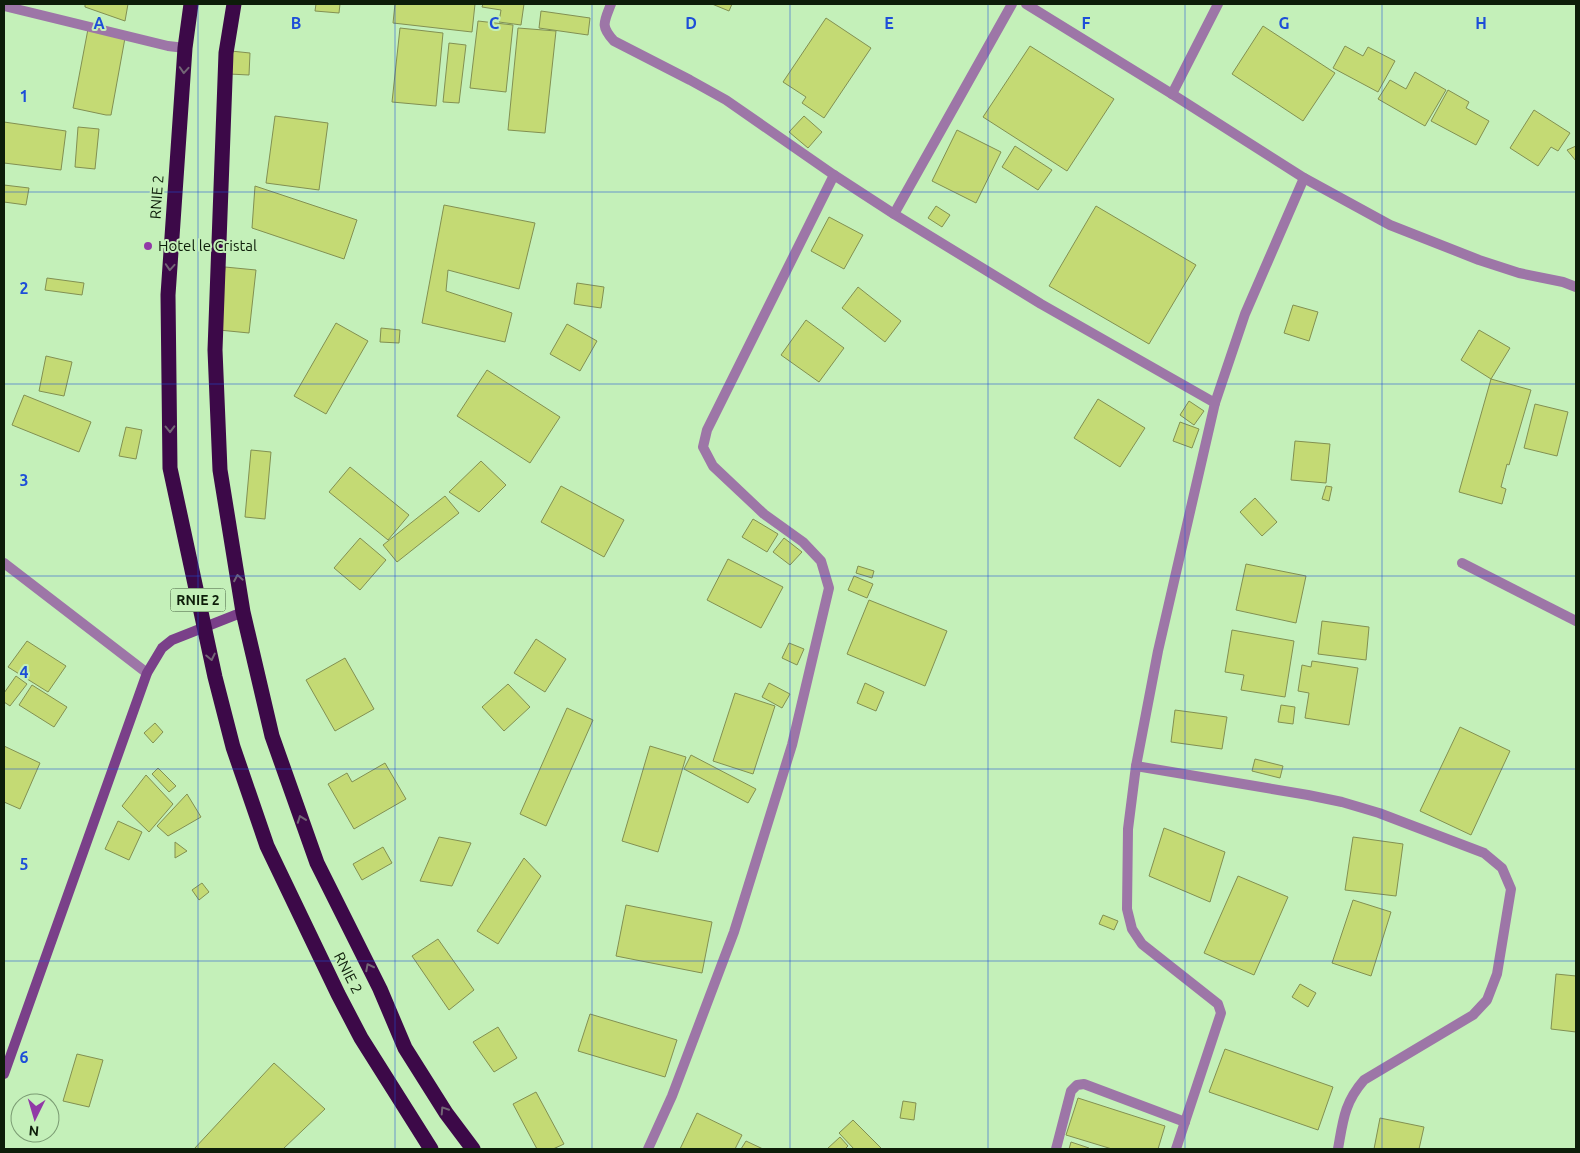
<svg xmlns="http://www.w3.org/2000/svg" width="1580" height="1153" viewBox="0 0 1580 1153" font-family="Ubuntu,sans-serif">
<style>
.building{fill:#c4da74;stroke:#829052}
.lines{fill:none;stroke-linecap:round;stroke-linejoin:round}
.street{stroke:#9d76a7;stroke-width:10}
.secondary{stroke:#7a4089;stroke-width:10}
.highway{stroke:#3c0948;stroke-width:15}
.oneway{stroke:#726575}
.grid{fill:none;stroke:#1d4ed8;stroke-width:1;stroke-opacity:0.55}
.poi-dot{fill:#9139a6;stroke:#c4f0b9;stroke-width:2}
.labels{text-anchor:middle;stroke-width:4;stroke-linejoin:round;paint-order:stroke}
.shield{fill:#c4f0b9;stroke:#445c3e;stroke-width:1}
.shield-label{font-size:14px;font-weight:bold;fill:#0d1d09}
.street-label{font-size:15px;fill:#0d1d09;stroke:#c4f0b9}
.poi-label{font-size:15px;fill:#0d1d09;stroke:#c4f0b9;text-anchor:start}
.grid-label{font-size:16px;text-anchor:middle;font-weight:bold;fill:#1d4ed8;stroke:#c4f0b9;stroke-width:4;stroke-linejoin:round;paint-order:stroke}
</style>
<rect width="100%" height="100%" fill="#c4f0b9"/>
<g class="building">
<polygon points="85,4 128,4 125,21 85,7"/>
<polygon points="316,4 340,4 339,13 315,11"/>
<polygon points="395,4 475,4 472,32 393,23"/>
<polygon points="483,4 524,4 521,25 499,22 501,10 482,7"/>
<polygon points="712,4 732,4 729,11"/>
<polygon points="541,11 590,18 588,35 539,28"/>
<polygon points="826,18 871,48 824,118 802,103 806,97 783,82"/>
<polygon points="478,21 513,25 506,92 470,88"/>
<polygon points="1263,26 1335,73 1303,121 1232,74"/>
<polygon points="400,28 443,33 436,106 392,102"/>
<polygon points="518,28 556,31 545,133 508,130"/>
<polygon points="88,29 125,38 111,115 106,115 73,108"/>
<polygon points="449,43 466,45 459,103 443,102"/>
<polygon points="1030,46 1114,99 1067,171 983,117"/>
<polygon points="1345,46 1363,56 1368,47 1395,61 1378,92 1333,68"/>
<polygon points="231,51 250,53 249,75 229,74"/>
<polygon points="1415,72 1446,90 1425,126 1378,99 1390,80 1406,89"/>
<polygon points="1448,90 1469,102 1466,108 1489,121 1476,145 1431,121"/>
<polygon points="1534,110 1570,133 1558,151 1551,147 1538,166 1510,148"/>
<polygon points="275,116 328,123 319,190 266,183"/>
<polygon points="804,116 822,132 808,148 789,132"/>
<polygon points="4,122 66,131 61,170 4,163"/>
<polygon points="78,127 99,129 95,169 75,167"/>
<polygon points="957,130 1001,152 976,203 932,181"/>
<polygon points="1015,146 1052,170 1038,190 1002,167"/>
<polygon points="1576,146 1576,161 1567,150"/>
<polygon points="4,185 29,188 26,205 4,202"/>
<polygon points="255,186 357,220 344,259 252,228"/>
<polygon points="444,205 535,223 519,289 448,270 446,291 512,313 505,342 422,323"/>
<polygon points="936,206 950,215 942,227 928,218"/>
<polygon points="1096,206 1196,265 1149,344 1049,286"/>
<polygon points="829,217 863,235 844,269 811,251"/>
<polygon points="225,267 256,270 249,333 219,330"/>
<polygon points="47,278 84,283 82,295 45,290"/>
<polygon points="577,283 604,287 601,308 574,304"/>
<polygon points="858,287 901,321 885,342 842,308"/>
<polygon points="1293,305 1318,312 1309,341 1284,333"/>
<polygon points="806,320 844,348 819,382 781,355"/>
<polygon points="336,323 368,341 326,414 294,396"/>
<polygon points="567,324 597,341 580,371 550,354"/>
<polygon points="381,328 400,330 399,343 380,342"/>
<polygon points="1479,330 1510,348 1491,379 1461,360"/>
<polygon points="46,356 72,362 64,396 39,391"/>
<polygon points="487,370 560,417 530,463 457,416"/>
<polygon points="1491,379 1531,390 1509,465 1507,464 1501,487 1506,489 1502,504 1459,492"/>
<polygon points="24,395 91,422 79,452 12,425"/>
<polygon points="1098,399 1145,428 1120,467 1074,438"/>
<polygon points="1189,401 1204,411 1194,425 1180,415"/>
<polygon points="1535,404 1568,412 1557,456 1524,448"/>
<polygon points="1180,422 1199,429 1192,448 1173,441"/>
<polygon points="126,427 142,430 136,459 119,456"/>
<polygon points="1295,441 1330,444 1326,483 1291,480"/>
<polygon points="251,450 271,452 265,519 245,517"/>
<polygon points="481,461 506,485 479,512 449,492"/>
<polygon points="350,467 409,515 388,540 329,492"/>
<polygon points="561,486 624,520 604,557 541,522"/>
<polygon points="1326,486 1332,487 1329,501 1322,499"/>
<polygon points="445,496 459,513 397,562 383,545"/>
<polygon points="1255,498 1277,522 1262,536 1240,512"/>
<polygon points="753,519 778,534 767,552 742,537"/>
<polygon points="360,538 386,560 360,590 334,568"/>
<polygon points="784,538 802,552 790,565 773,552"/>
<polygon points="728,559 783,587 761,628 707,600"/>
<polygon points="1246,564 1306,576 1296,623 1236,610"/>
<polygon points="858,566 874,571 872,578 856,573"/>
<polygon points="854,576 873,584 867,598 848,590"/>
<polygon points="869,600 947,631 925,686 847,654"/>
<polygon points="1322,621 1369,627 1366,660 1318,654"/>
<polygon points="1232,630 1294,641 1285,697 1241,690 1244,675 1225,672"/>
<polygon points="536,639 566,659 545,692 514,673"/>
<polygon points="27,641 66,666 48,692 8,667"/>
<polygon points="789,643 804,649 797,665 782,658"/>
<polygon points="345,658 374,709 335,731 306,680"/>
<polygon points="1312,661 1358,668 1349,725 1305,718 1309,693 1298,691 1302,665 1311,667"/>
<polygon points="16,676 27,684 10,706 4,702 4,693"/>
<polygon points="769,683 790,694 782,708 762,697"/>
<polygon points="865,683 884,692 876,711 857,703"/>
<polygon points="508,684 530,707 504,731 482,707"/>
<polygon points="32,685 67,707 54,727 19,705"/>
<polygon points="735,693 775,706 753,774 713,761"/>
<polygon points="1281,705 1295,707 1293,724 1278,722"/>
<polygon points="567,708 593,720 546,826 520,814"/>
<polygon points="1175,710 1227,717 1222,749 1171,742"/>
<polygon points="155,723 163,732 153,743 144,733"/>
<polygon points="1460,727 1510,751 1471,835 1420,811"/>
<polygon points="4,746 40,763 20,809 4,802"/>
<polygon points="650,746 686,757 658,852 622,841"/>
<polygon points="691,755 756,789 748,803 684,769"/>
<polygon points="1255,759 1283,766 1280,778 1252,771"/>
<polygon points="385,763 406,799 354,829 328,784 347,773 352,782"/>
<polygon points="158,768 176,786 169,792 152,774"/>
<polygon points="146,775 173,804 149,832 122,806"/>
<polygon points="187,794 201,817 168,836 157,826"/>
<polygon points="118,821 142,832 129,860 105,849"/>
<polygon points="1164,828 1225,852 1210,902 1149,876"/>
<polygon points="439,837 471,843 452,886 420,881"/>
<polygon points="1353,837 1403,844 1396,896 1345,890"/>
<polygon points="175,842 187,851 175,858"/>
<polygon points="383,847 392,863 362,880 353,864"/>
<polygon points="524,858 541,876 498,944 477,931"/>
<polygon points="1238,876 1288,897 1254,975 1204,953"/>
<polygon points="202,883 209,892 199,900 192,890"/>
<polygon points="1353,900 1391,912 1371,976 1332,963"/>
<polygon points="626,905 712,922 702,973 616,956"/>
<polygon points="1103,915 1118,921 1114,930 1099,924"/>
<polygon points="438,939 474,990 449,1010 412,956"/>
<polygon points="1556,974 1576,976 1576,1032 1551,1029"/>
<polygon points="1300,984 1316,993 1308,1007 1292,997"/>
<polygon points="590,1014 677,1040 665,1077 578,1051"/>
<polygon points="498,1027 517,1058 494,1072 473,1042"/>
<polygon points="1225,1049 1333,1087 1318,1130 1209,1092"/>
<polygon points="77,1054 103,1060 89,1107 63,1101"/>
<polygon points="274,1063 325,1109 283,1149 194,1149"/>
<polygon points="536,1092 564,1144 553,1149 537,1149 513,1104"/>
<polygon points="1078,1098 1165,1126 1158,1149 1112,1149 1066,1135"/>
<polygon points="903,1101 916,1103 914,1120 900,1118"/>
<polygon points="697,1113 742,1135 735,1149 680,1149"/>
<polygon points="1380,1118 1424,1127 1419,1149 1374,1149"/>
<polygon points="853,1120 882,1149 854,1149 839,1133"/>
<polygon points="840,1137 848,1146 845,1149 827,1149"/>
<polygon points="746,1141 763,1149 741,1149"/>
<polygon points="1071,1142 1089,1148 1088,1149 1069,1149"/>
</g>
<g class="lines">
<g class="street">
<path d="M 611,4 C 604,22 600,26 614,41 L 690,80 L 726,100 L 834,175 L 894,214 L 1041,304 L 1215,403"/>
<polyline points="1026,4 1172,94 1304,178 1390,225 1479,260 1519,273 1563,282 1576,287"/>
<polyline points="4,6 168,46 185,48"/>
<polyline points="1172,94 1218,4"/>
<polyline points="894,214 1012,4"/>
<polyline points="4,563 147,673"/>
<polyline points="1462,563 1576,621"/>
<path d="M 1136,766 L 1308,795 L 1342,802 L 1379,813 L 1484,853 L 1502,868 L 1511,889 L 1497,974 L 1487,1000 L 1473,1015 L 1364,1080 C 1344,1103 1343,1121 1338,1149"/>
<polyline points="648,1149 672,1096 734,932 792,745 829,588 821,561 803,542 764,514 713,466 703,447 707,430 834,175"/>
<polyline points="1056,1149 1071,1091 1077,1085 1084,1084 1185,1122"/>
<polyline points="1176,1149 1221,1013 1218,1004 1142,944 1132,929 1127,909 1128,829 1136,766 1158,651 1215,403 1245,314 1304,178"/>
</g>
<polyline class="secondary" points="4,1074 147,673 162,648 172,640 243,612"/>
<g class="highway">
<polyline points="191,4 185,48 168,295 170,468 215,677 233,747 267,846 338,994 361,1038 431,1149"/>
<polyline points="234,4 226,53 215,350 220,470 243,612 272,736 317,863 380,989 405,1048 446,1113 473,1149"/>
</g>
</g>
<defs><path id="oneway-chevron" d="M-2-3.5L2.5 0L-2 3.5" fill="none" stroke-width="1.6" stroke-linecap="round" stroke-linejoin="round" transform="scale(1.25)"/></defs>
<g class="oneway">
<use href="#oneway-chevron" transform="translate(184 70) rotate(94)"/>
<use href="#oneway-chevron" transform="translate(170 267) rotate(94)"/>
<use href="#oneway-chevron" transform="translate(170 429) rotate(89)"/>
<use href="#oneway-chevron" transform="translate(238 578) rotate(-100)"/>
<use href="#oneway-chevron" transform="translate(211 657) rotate(78)"/>
<use href="#oneway-chevron" transform="translate(301 819) rotate(-110)"/>
<use href="#oneway-chevron" transform="translate(369 967) rotate(-117)"/>
<use href="#oneway-chevron" transform="translate(444 1110) rotate(-123)"/>
</g>
<path class="grid" d="M 198,4 L 198,1149M 395,4 L 395,1149M 592,4 L 592,1149M 790,4 L 790,1149M 988,4 L 988,1149M 1185,4 L 1185,1149M 1382,4 L 1382,1149M 4,192 L 1576,192M 4,384 L 1576,384M 4,576 L 1576,576M 4,769 L 1576,769M 4,961 L 1576,961"/>
<circle class="poi-dot" cx="148" cy="246" r="5"/>
<g class="labels">
<rect class="shield" x="170.5" y="588.5" width="55" height="23" rx="4"/>
<g class="shield-label">
<text x="198" y="605">RNIE 2</text>
</g>
<g class="street-label">
<text transform="translate(157 197) rotate(-86)" y="5">RNIE 2</text>
<text transform="translate(348 973) rotate(63)" y="5">RNIE 2</text>
</g>
<g class="poi-label">
<text x="158" y="251">Hotel le Cristal</text>
</g>
</g>
<g class="grid-label">
<text x="99" y="29">A</text>
<text x="296" y="29">B</text>
<text x="494" y="29">C</text>
<text x="691" y="29">D</text>
<text x="889" y="29">E</text>
<text x="1086" y="29">F</text>
<text x="1284" y="29">G</text>
<text x="1481" y="29">H</text>
<text x="24" y="102">1</text>
<text x="24" y="294">2</text>
<text x="24" y="486">3</text>
<text x="24" y="678">4</text>
<text x="24" y="870">5</text>
<text x="24" y="1063">6</text>
</g>
<rect width="1580" height="1153" fill="none" stroke="#0d1d09" stroke-width="10"/>
<g transform="translate(35 1118) rotate(185)"><circle r="24" fill="#c4f0b9" stroke="#7b9c73"/>
<path d="M0-4L9 19L0 12L-9 19Z" fill="#9139a6"/>
<text y="-8" font-size="14" font-weight="bold" text-anchor="middle" fill="#0d1d09">N</text>
</g>
</svg>
